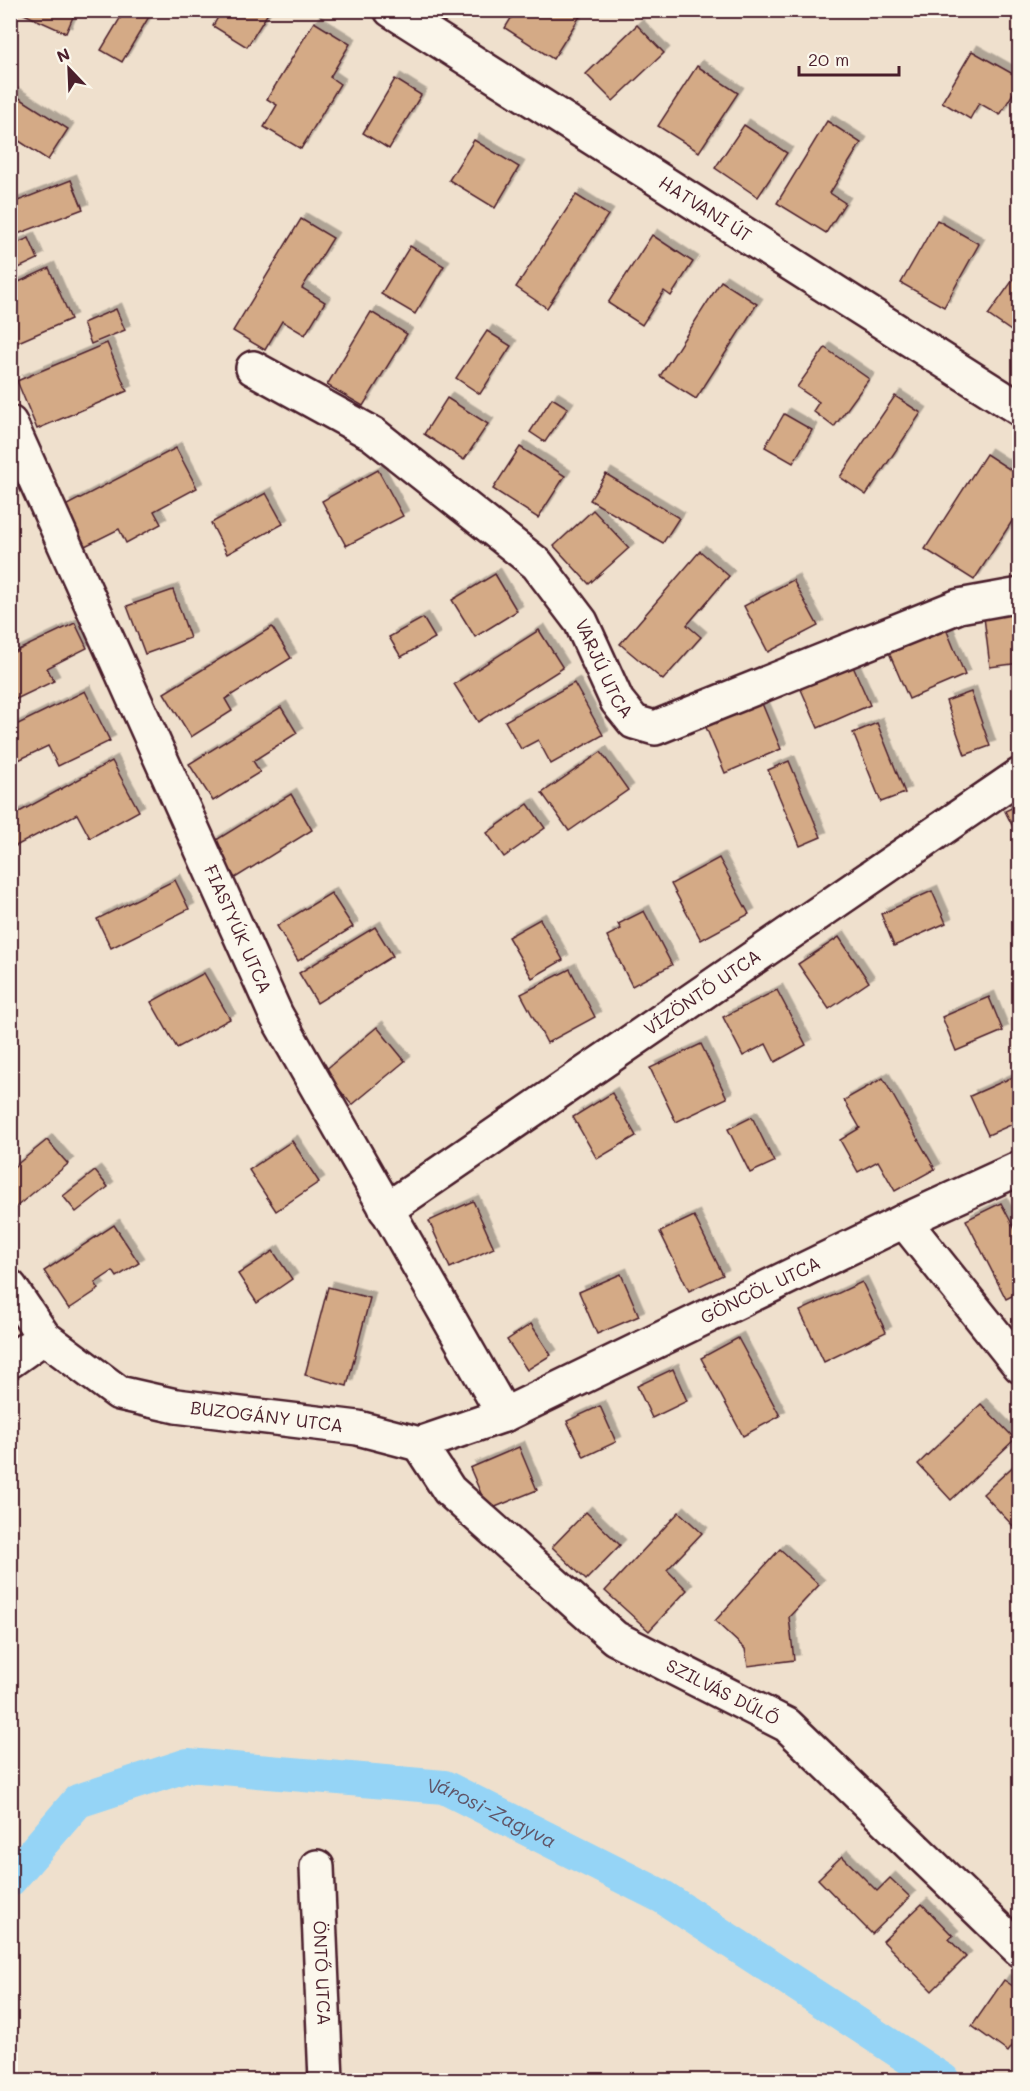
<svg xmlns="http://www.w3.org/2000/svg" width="1030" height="2091" viewBox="0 0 1030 2091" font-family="Mali,sans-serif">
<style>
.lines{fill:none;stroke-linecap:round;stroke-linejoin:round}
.canal{stroke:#95d4f6;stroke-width:34}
.building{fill:#d4aa86;stroke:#4a1f2b;stroke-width:1.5;filter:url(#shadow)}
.minor-casing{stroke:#4a1f2b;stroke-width:38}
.minor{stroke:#fbf7ec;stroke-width:33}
.labels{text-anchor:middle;stroke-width:5;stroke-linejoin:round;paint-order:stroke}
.street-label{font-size:18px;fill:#4a1f2b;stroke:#fbf7ec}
.water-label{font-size:20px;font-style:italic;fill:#605568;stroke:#fbf7ec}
</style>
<defs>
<filter id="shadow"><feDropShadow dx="5.5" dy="-5.5" stdDeviation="0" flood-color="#0004"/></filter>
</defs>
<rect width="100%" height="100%" fill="#efe0cd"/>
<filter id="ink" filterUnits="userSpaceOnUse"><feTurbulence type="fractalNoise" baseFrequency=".0167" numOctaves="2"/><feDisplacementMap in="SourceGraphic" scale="12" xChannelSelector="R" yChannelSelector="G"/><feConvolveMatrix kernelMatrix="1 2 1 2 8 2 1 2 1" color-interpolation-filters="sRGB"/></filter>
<g filter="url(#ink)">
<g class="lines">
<path class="canal" id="s1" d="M 10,1880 L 78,1801 L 188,1765 L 444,1787 L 663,1897 L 943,2080"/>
</g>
<g class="building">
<polygon points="15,10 76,10 66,33"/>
<polygon points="125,10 153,10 122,62 101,50"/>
<polygon points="222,10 270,10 247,47 213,26"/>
<polygon points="516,10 584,10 553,59 505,28"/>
<polygon points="314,22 350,44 330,77 340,84 301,149 264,127 277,105 267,99"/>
<polygon points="637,25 664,53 613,101 586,74"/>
<polygon points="972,51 1020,78 1020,82 1000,115 979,103 970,119 942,102"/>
<polygon points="697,66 738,93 699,152 658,126"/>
<polygon points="395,79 421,95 389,149 363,133"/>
<polygon points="10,92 68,129 48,160 10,135"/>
<polygon points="827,121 861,143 830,193 845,203 826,233 777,203"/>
<polygon points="744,125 787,153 758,197 715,168"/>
<polygon points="474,140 519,167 495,208 449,180"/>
<polygon points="71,180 83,209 10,237 10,204"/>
<polygon points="576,195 608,215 547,308 516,287"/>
<polygon points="301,219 333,238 302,288 325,302 305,335 282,321 265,350 233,331"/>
<polygon points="937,220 979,244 944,307 901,283"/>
<polygon points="652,235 693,262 671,296 664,291 642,325 608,303"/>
<polygon points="29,238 38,259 10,272 10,246"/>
<polygon points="410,246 444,266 415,314 381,294"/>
<polygon points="49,268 71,319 16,343 10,330 10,286"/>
<polygon points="1020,270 1020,337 988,315"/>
<polygon points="721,281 757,304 696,399 660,376"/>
<polygon points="116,309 125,330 91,344 83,323"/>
<polygon points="371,312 407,334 363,406 327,385"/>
<polygon points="487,331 511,346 480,394 456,378"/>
<polygon points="107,343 127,391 37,429 17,381"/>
<polygon points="825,348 869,379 834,427 813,411 819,402 797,387"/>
<polygon points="895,396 921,413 866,495 840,477"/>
<polygon points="447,398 488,424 464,460 424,434"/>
<polygon points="552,398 568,408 545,442 530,432"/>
<polygon points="784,414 812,430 793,463 765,447"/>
<polygon points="520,447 565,476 538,518 493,489"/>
<polygon points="176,448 197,488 154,511 161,524 126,543 119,529 85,546 65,506"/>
<polygon points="986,454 1020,476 1020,509 974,580 925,549"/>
<polygon points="378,470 403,516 346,546 322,501"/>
<polygon points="606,474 679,518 663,543 590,500"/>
<polygon points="266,493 283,524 227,554 211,523"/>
<polygon points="593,510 629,548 589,584 554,546"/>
<polygon points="700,551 729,576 687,625 701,637 663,680 620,644"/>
<polygon points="495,574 517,611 475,637 452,600"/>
<polygon points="793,580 818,626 768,652 744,606"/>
<polygon points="173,590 190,638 145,654 127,606"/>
<polygon points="1020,612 1020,663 990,667 984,617"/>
<polygon points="423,618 435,638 401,657 389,637"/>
<polygon points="75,623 87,648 47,668 54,681 10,702 10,654"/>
<polygon points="944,624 965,675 909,699 887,648"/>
<polygon points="272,627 291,658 225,699 232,711 191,737 164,693"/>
<polygon points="539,630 563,668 478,722 454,684"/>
<polygon points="851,662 870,705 818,728 799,685"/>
<polygon points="574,683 603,735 551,764 538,740 521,749 505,721"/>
<polygon points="85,691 110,741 58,766 48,746 10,764 10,728"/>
<polygon points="971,692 990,746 965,755 946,701"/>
<polygon points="761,701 781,749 725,773 705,725"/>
<polygon points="281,707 297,733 253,761 260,772 213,801 189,764"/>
<polygon points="877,723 905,793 881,802 853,733"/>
<polygon points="601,752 628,790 569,831 542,793"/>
<polygon points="112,761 139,811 90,838 77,814 10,849 10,817"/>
<polygon points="789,761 821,837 800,846 768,770"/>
<polygon points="291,794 312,830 235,878 213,842"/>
<polygon points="528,804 545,828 504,857 487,833"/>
<polygon points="1020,804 1020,841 1005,811"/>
<polygon points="719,858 749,914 701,940 671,884"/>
<polygon points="175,880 189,909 111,948 97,919"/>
<polygon points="932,891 946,923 894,946 881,914"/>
<polygon points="331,893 353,927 298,961 277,926"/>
<polygon points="644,911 672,965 632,986 607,936 621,929 618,924"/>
<polygon points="540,919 563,960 532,978 508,937"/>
<polygon points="375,927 393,956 317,1003 299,973"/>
<polygon points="839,937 869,982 829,1009 798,964"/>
<polygon points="570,969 595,1017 547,1043 521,994"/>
<polygon points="204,973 230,1019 177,1048 151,1002"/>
<polygon points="777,990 806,1045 775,1062 766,1044 743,1056 723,1017"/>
<polygon points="989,997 1003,1031 956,1051 942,1017"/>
<polygon points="377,1027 405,1061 352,1105 324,1071"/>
<polygon points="701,1044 727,1098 676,1122 650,1068"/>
<polygon points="1020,1074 1020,1121 988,1135 970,1096"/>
<polygon points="883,1078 935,1169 895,1191 878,1161 858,1172 840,1140 860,1128 844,1100"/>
<polygon points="612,1093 636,1136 597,1159 573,1117"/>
<polygon points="752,1117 774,1162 750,1173 728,1129"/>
<polygon points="47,1140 68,1164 10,1212 10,1170"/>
<polygon points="292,1141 319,1182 276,1211 249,1170"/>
<polygon points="95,1171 108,1187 76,1212 63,1196"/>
<polygon points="473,1201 494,1248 450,1268 429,1221"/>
<polygon points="1001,1203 1020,1239 1020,1292 1006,1299 966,1220"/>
<polygon points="694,1216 723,1275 689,1291 660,1232"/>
<polygon points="114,1225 139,1263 117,1277 113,1271 95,1283 99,1289 69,1309 44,1271"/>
<polygon points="273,1251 292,1279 257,1303 238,1274"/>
<polygon points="621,1274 639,1316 597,1334 579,1292"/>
<polygon points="862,1282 886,1332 824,1362 800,1311"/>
<polygon points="328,1287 370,1298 347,1386 305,1375"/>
<polygon points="531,1324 551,1355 527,1370 507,1340"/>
<polygon points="738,1338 780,1416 743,1436 701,1358"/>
<polygon points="673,1369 687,1401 652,1418 637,1386"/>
<polygon points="981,1404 1015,1439 951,1500 918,1464"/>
<polygon points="600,1406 616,1442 584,1457 567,1421"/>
<polygon points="519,1447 537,1490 488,1510 470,1468"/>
<polygon points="1020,1460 1020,1524 1015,1528 983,1494"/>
<polygon points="586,1512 620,1545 586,1580 552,1547"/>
<polygon points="679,1512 702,1533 667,1570 687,1590 649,1631 605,1591"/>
<polygon points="780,1549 819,1585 789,1617 794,1660 748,1666 745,1649 715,1621"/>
<polygon points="842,1856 877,1891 890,1878 910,1897 872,1934 818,1879"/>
<polygon points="922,1904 953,1936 949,1939 966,1957 932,1991 883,1941"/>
<polygon points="1004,1980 1020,1991 1020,2035 1008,2052 972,2026"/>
</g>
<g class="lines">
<defs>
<g id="minor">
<path id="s2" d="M 391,10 L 1020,409"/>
<path id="s3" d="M 253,368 L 373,434 L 537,564 L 581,622 L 617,701 L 634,722 L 655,728 L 959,606 L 1020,595"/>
<path id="s4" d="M 10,423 L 276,1015 L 504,1415"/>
<path id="s5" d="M 386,1210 L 1020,775"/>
<polyline points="904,1221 1020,1366"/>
<path id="s6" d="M 10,1287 L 44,1337 L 119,1393 L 176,1406 L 358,1428 L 419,1444 L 504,1415 L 904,1221 L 1020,1168"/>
<polyline points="10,1361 44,1337"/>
<path id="s7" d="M 419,1444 L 449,1490 L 615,1638 L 787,1725 L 1020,1950"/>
<path id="s8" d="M 317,1867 L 326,2080"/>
</g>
</defs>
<use href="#minor" class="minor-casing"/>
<use href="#minor" class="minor"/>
</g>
</g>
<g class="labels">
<g class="street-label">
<text dy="6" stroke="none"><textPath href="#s2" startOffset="372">HATVANI ÚT</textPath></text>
<text dy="6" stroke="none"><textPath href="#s3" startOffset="471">VARJÚ UTCA</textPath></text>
<text dy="6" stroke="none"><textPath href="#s4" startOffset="555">FIASTYÚK UTCA</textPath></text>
<text dy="6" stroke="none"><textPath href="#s5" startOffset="384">VÍZÖNTŐ UTCA</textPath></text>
<text dy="6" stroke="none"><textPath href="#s6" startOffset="834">GÖNCÖL UTCA</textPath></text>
<text dy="6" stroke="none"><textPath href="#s6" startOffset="304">BUZOGÁNY UTCA</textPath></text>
<text dy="6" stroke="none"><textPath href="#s7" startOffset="398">SZILVÁS DŰLŐ</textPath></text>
<text dy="6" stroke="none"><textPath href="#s8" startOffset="106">ÖNTŐ UTCA</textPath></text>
</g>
<g class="water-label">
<text dy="7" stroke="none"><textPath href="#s1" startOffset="530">Városi-Zagyva</textPath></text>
</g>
</g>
<rect width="1030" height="2091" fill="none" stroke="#fbf7ec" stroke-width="36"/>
<rect x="18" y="18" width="994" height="2055" fill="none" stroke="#4a1f2b" stroke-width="2" filter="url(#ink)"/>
<g transform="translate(69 69) rotate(337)" stroke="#fbf7ec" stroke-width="4.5" paint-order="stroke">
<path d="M0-4.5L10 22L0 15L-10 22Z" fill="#4a1f2b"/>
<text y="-9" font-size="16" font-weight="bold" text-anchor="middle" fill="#4a1f2b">N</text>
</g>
<path d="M799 66v9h100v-9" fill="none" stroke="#4a1f2b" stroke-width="3"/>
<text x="808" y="66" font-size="18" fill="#4a1f2b" stroke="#fbf7ec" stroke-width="4.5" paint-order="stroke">20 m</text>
</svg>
